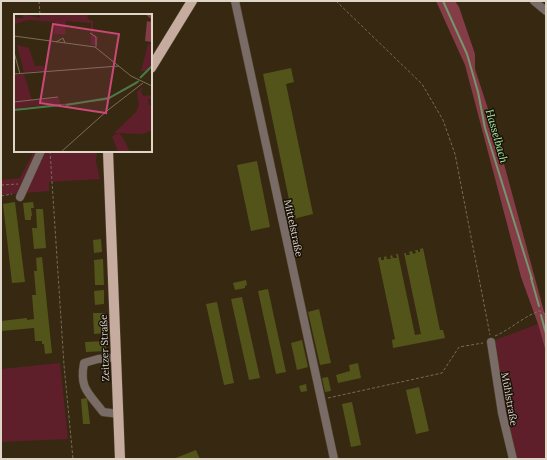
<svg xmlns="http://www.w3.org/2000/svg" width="547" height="460" viewBox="0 0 547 460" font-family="Lora,serif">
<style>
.green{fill:#5e1f2b}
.forest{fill:#843c47}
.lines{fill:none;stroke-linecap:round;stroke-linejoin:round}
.stream{stroke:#75966c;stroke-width:2}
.building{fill:#53541a}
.minor-casing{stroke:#52442e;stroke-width:9}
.major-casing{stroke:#52442e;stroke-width:11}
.path{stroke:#786b58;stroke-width:1;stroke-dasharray:3 2;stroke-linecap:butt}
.minor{stroke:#796b65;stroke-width:8}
.major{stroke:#c6ab9f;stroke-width:10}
.labels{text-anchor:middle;stroke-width:3;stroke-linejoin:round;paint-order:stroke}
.street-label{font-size:10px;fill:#dfd6c8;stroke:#191209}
.water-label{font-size:11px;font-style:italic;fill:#a3ed9f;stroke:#191209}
.inset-river{fill:none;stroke:#477b45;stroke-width:2}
.inset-road{fill:none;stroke:#7a6e5a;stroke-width:1}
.view{fill:#c94876;fill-opacity:0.15;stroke:#c94876;stroke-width:2}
.inset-edge{fill:none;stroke:#dfd6c8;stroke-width:2}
</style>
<rect width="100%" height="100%" fill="#372811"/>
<g class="green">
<polygon points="34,151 97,151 96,162 100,179 49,182 49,191 1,195 1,180 20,178"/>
<polygon points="538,324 546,352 546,459 518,459 506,414 495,340"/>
<polygon points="60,363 68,439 1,442 1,369"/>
</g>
<polygon class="forest" points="436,1 455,1 459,7 475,54 475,69 489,112 506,171 546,319 546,352 538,324 521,277 465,65"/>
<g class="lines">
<g class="stream">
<polyline points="443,1 467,54 478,92 485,128 532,279"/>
<polyline points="531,278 539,306"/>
<polyline points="541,315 546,334"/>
</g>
</g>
<g class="building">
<polygon points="291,68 294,82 286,84 313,214 293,219 263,74"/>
<polygon points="257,161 270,227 251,231 237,165"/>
<polygon points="15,202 25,282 12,283 3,204"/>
<polygon points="33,202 34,208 31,208 32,216 31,216 31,220 25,220 23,203"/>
<polygon points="36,209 43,209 46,248 34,249 32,228 37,228"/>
<polygon points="101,239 102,252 94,253 93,240"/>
<polygon points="423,248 440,330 443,330 445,338 393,348 392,340 395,339 378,258 381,257 381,260 384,260 384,257 386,256 387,259 391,259 390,256 392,255 393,258 397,258 396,254 398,254 415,335 421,334 404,253 406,253 406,255 410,255 409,252 412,251 413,254 416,253 415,250 418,250 418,252 420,252 420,249"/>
<polygon points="42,257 52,353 45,354 44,344 42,344 42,341 35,341 34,328 1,331 1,321 27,318 27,320 34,319 32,295 36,295 34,271 37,271 36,258"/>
<polygon points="103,259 104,285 95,285 94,260"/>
<polygon points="246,280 247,285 245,286 245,288 235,290 233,283"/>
<polygon points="268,289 286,372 276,374 258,291"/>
<polygon points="104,290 104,304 95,305 94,291"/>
<polygon points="242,297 260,378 249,380 231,299"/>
<polygon points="217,302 234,383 224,385 206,304"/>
<polygon points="319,309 331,363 320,365 308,312"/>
<polygon points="93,313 106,313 106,333 94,334"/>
<polygon points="302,340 308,367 297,370 291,343"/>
<polygon points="106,341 106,351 86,352 85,342"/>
<polygon points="358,363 361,378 338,383 336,375 350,371 349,365"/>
<polygon points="328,377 331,391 325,392 322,378"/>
<polygon points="306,384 307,391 301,392 299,386"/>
<polygon points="419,387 429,431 416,434 406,390"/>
<polygon points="87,398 90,424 83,424 81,399"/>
<polygon points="352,402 361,445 351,447 342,404"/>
<polygon points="196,450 200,459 173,459"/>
</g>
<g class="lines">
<defs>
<g id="minor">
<polyline points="235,1 334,459"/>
<polyline points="534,1 546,11"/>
<polyline points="20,197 41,151"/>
<polyline points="491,342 502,413 513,459"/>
<path d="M 117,357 L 98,359 L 84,363 C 79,389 89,393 103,412 L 119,414"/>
</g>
<g id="major">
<polyline points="151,68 192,1"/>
<polyline points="108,151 120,459"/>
</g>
</defs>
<use href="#minor" class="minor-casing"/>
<use href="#major" class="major-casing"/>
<g class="path">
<polyline points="39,1 40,15"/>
<polyline points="336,1 422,84 443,120 455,154 490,335"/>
<polyline points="50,151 64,365 73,459"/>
<polyline points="1,185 18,184"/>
<polyline points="1,196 12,194"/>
<path d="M 495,336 C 510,330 528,313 541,311 L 546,315"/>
<polyline points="328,398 442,373 459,347 483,343"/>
</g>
<use href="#minor" class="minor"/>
<use href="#major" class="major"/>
</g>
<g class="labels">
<g class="street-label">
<text transform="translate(294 228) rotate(78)" y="4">Mittelstraße</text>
<text transform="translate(104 348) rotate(-92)" y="4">Zeitzer Straße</text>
<text transform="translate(510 399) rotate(80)" y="4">Mühlstraße</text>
</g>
<g class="water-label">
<text transform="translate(497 136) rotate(74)" y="4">Hasselbach</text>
</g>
</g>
<g transform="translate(14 14)">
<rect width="138" height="138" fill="#372811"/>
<path d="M 9,0 L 26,4 L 26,0 L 73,0 L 74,5 L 79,7 L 79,19 L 84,23 L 83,31 L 77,31 L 77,9 L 52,7 L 51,21 L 40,20 L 41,8 L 14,6 L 0,10 L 0,4 L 9,4 ZM 134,30 L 138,30 L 138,51 L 132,57 L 127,57 ZM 3,31 L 15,34 L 21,52 L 30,52 L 31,57 L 10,58 ZM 10,60 L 18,86 L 45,84 L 46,90 L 10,93 L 0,97 L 0,61 ZM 130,72 L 127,77 L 129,82 L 138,81 L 138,85 L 134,85 L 135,91 L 138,91 L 138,116 L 129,120 L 100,119 L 122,98 L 125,91 L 123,78 ZM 105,119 L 109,124 L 116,138 L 104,138 L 98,122 Z" fill="#5e1f2b"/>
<path d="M 131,0 L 138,0 L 138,28 L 131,27 L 133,7 L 136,8 L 137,5 ZM 122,68 L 124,69 L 121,71 L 93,86 L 7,96 L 6,95 L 85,86 L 97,82 Z" fill="#843c47"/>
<path class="inset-river" d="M 126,64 L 138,52M 52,91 L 95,84 L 125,67M 0,96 L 47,91"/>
<path class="inset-road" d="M 76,19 L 82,23 L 82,33M 0,22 L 81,33 L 117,62 L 138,72M 42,28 L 49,24 L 51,29M 0,38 L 6,60M 0,60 L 105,52M 0,88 L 44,83M 47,138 L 94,96 L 129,69"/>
<path class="view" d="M 39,10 L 105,20 L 92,99 L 26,89 Z"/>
<rect width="138" height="138" class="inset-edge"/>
</g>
<rect width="547" height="460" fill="none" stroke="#dfd6c8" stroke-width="4"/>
</svg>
